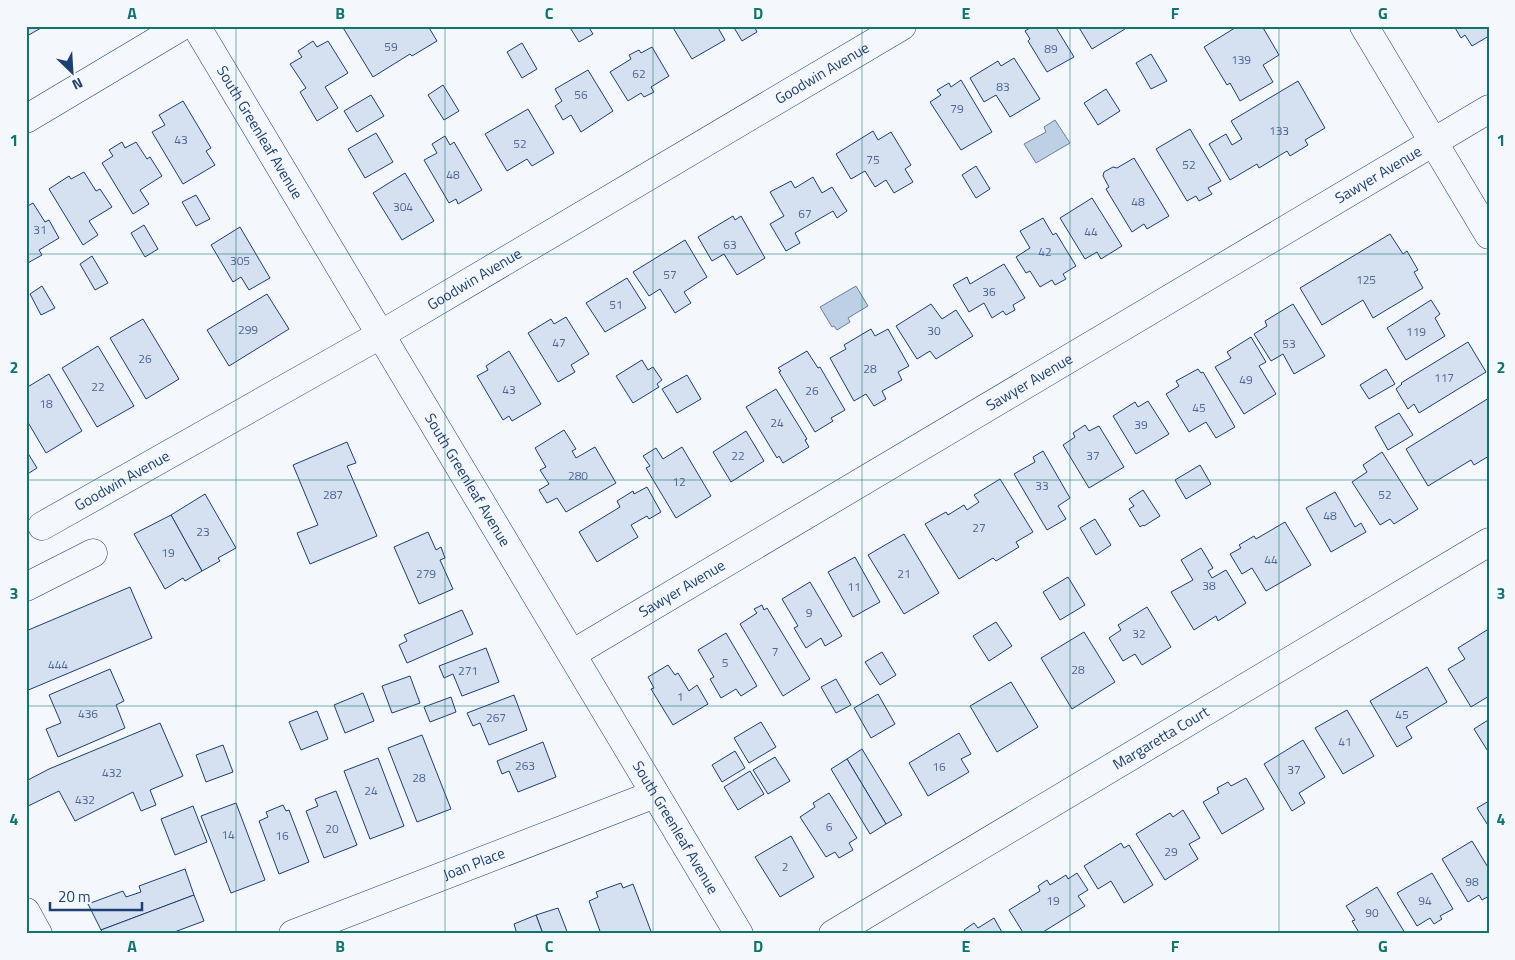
<svg xmlns="http://www.w3.org/2000/svg" width="1515" height="960" viewBox="0 0 1515 960" font-family="'Titillium Web',sans-serif">
<style>
.water{fill:#bed0e5;stroke:#687fa3}
.building{fill:#d5e0f0;stroke:#1d3f73}
.lines{fill:none;stroke-linecap:round;stroke-linejoin:round}
.minor-casing{stroke:#1d3f73;stroke-width:29}
.minor{stroke:#f4f7fb;stroke-width:28}
.grid{fill:none;stroke:#0f766e;stroke-width:1;stroke-opacity:0.55}
.labels{text-anchor:middle;stroke-width:4;stroke-linejoin:round;paint-order:stroke}
.number-label{font-size:12px;fill:#4b6792}
.street-label{font-size:15px;fill:#1d3f73;stroke:#f4f7fb}
.neatline{fill:none;stroke:#0f766e;stroke-width:2}
.grid-label{font-size:16px;text-anchor:middle;font-weight:bold;fill:#0f766e}
</style>
<rect width="100%" height="100%" fill="#f4f7fb"/>
<g class="water">
<polygon points="1055,120 1070,143 1036,163 1024,144 1046,132 1044,127"/>
<polygon points="856,286 868,306 848,318 850,322 837,330 834,326 832,327 820,307"/>
</g>
<g class="building">
<polygon points="26,26 40,26 41,28 27,36"/>
<polygon points="342,26 428,26 437,41 412,56 410,54 373,77"/>
<polygon points="569,26 588,26 593,34 579,42"/>
<polygon points="672,26 717,26 725,40 692,59"/>
<polygon points="733,26 754,26 757,32 742,41"/>
<polygon points="1033,26 1055,26 1074,57 1047,72 1028,41 1030,39 1025,31"/>
<polygon points="1078,26 1123,26 1125,29 1092,49"/>
<polygon points="1238,26 1262,26 1279,55 1263,65 1273,82 1240,101 1230,83 1227,85 1204,47"/>
<polygon points="1454,26 1489,26 1489,36 1472,46 1465,35 1461,38"/>
<polygon points="313,41 317,47 328,41 348,73 325,87 338,108 317,121 300,92 306,88 290,64 302,57 298,51"/>
<polygon points="522,43 537,69 522,78 507,52"/>
<polygon points="652,47 669,76 651,87 654,92 644,97 641,93 628,101 610,72 631,59 629,55 639,50 641,53"/>
<polygon points="1151,54 1167,81 1151,89 1136,63"/>
<polygon points="1014,58 1040,99 1010,117 996,95 984,102 970,78 998,61 1001,66"/>
<polygon points="588,70 613,111 581,132 571,115 563,120 555,106 562,101 555,89"/>
<polygon points="961,80 992,132 961,150 930,102 941,95 937,90 949,83 951,87"/>
<polygon points="1298,81 1325,128 1305,140 1308,145 1290,156 1287,151 1259,168 1257,164 1230,180 1209,144 1226,134 1232,145 1242,139 1231,121"/>
<polygon points="443,85 459,111 444,120 428,95"/>
<polygon points="1106,89 1120,111 1098,125 1084,103"/>
<polygon points="371,95 384,116 357,132 344,111"/>
<polygon points="183,101 211,148 206,151 215,165 183,184 152,132 165,125 159,115"/>
<polygon points="528,109 554,153 532,166 527,159 507,171 485,134"/>
<polygon points="1190,129 1221,181 1208,188 1212,194 1199,201 1196,196 1187,201 1156,149"/>
<polygon points="873,131 878,140 891,132 911,165 905,169 913,182 894,193 886,180 875,187 865,171 851,179 836,154"/>
<polygon points="376,133 393,162 365,178 348,149"/>
<polygon points="445,136 450,145 454,142 482,190 458,204 456,199 449,203 424,160 437,153 432,144"/>
<polygon points="122,142 125,148 136,142 147,159 150,157 162,176 140,190 149,204 133,214 102,163 113,156 109,150"/>
<polygon points="1134,158 1169,216 1147,229 1144,224 1132,232 1106,189 1109,187 1103,176 1104,172 1113,167 1117,168"/>
<polygon points="976,166 990,189 976,198 962,175"/>
<polygon points="84,172 96,191 100,189 112,207 89,221 98,235 83,245 49,189 69,176 71,179"/>
<polygon points="405,173 434,221 402,240 373,193"/>
<polygon points="813,177 822,193 832,187 847,211 837,218 833,211 795,233 800,243 786,251 770,224 784,216 770,192 791,181 795,188"/>
<polygon points="196,195 210,219 196,226 182,202"/>
<polygon points="1092,198 1122,246 1101,259 1097,252 1085,259 1060,218"/>
<polygon points="33,203 45,222 49,220 59,238 39,250 42,255 26,264 26,207"/>
<polygon points="733,216 735,220 741,216 765,258 737,275 724,254 712,261 698,237"/>
<polygon points="1043,218 1053,235 1056,233 1076,266 1063,274 1066,279 1055,285 1052,280 1040,287 1030,271 1026,273 1016,257 1030,248 1020,231"/>
<polygon points="144,225 158,249 145,257 131,233"/>
<polygon points="240,227 270,278 249,290 241,277 233,282 211,245"/>
<polygon points="1390,234 1403,254 1407,251 1418,270 1414,272 1423,288 1373,318 1363,300 1322,325 1300,288"/>
<polygon points="685,240 707,277 684,292 691,303 675,313 660,289 649,296 633,272"/>
<polygon points="92,256 108,283 95,290 80,264"/>
<polygon points="1004,264 1025,298 1013,305 1015,310 1006,315 1003,311 992,318 984,303 969,312 953,285 967,277 970,284"/>
<polygon points="627,278 646,308 605,332 586,303"/>
<polygon points="42,286 55,308 41,315 30,294"/>
<polygon points="267,294 289,329 229,366 207,330"/>
<polygon points="1431,300 1440,314 1435,318 1445,336 1406,360 1387,328"/>
<polygon points="931,304 942,319 956,310 973,336 936,359 930,351 917,359 896,326"/>
<polygon points="1293,304 1325,356 1294,374 1283,354 1271,361 1254,334 1267,326 1265,321"/>
<polygon points="566,317 589,354 571,365 575,372 558,382 528,333 551,319 554,324"/>
<polygon points="143,319 179,379 146,399 110,338"/>
<polygon points="871,329 875,336 888,329 909,366 898,372 902,380 882,391 886,399 874,406 866,394 854,401 830,358 846,349 844,345"/>
<polygon points="1251,337 1266,362 1259,366 1276,394 1244,414 1215,367 1231,358 1227,352"/>
<polygon points="1468,342 1486,372 1419,413 1414,404 1408,409 1396,389 1402,384 1401,383"/>
<polygon points="98,346 134,406 97,427 62,368"/>
<polygon points="509,351 541,404 512,421 509,416 503,420 477,376 488,370 486,366"/>
<polygon points="807,351 818,368 820,367 845,410 831,418 833,421 815,432 779,372 781,371 778,368"/>
<polygon points="642,360 648,370 653,367 662,380 657,384 659,387 633,403 616,376"/>
<polygon points="1198,369 1201,373 1203,372 1235,427 1216,438 1206,422 1189,432 1166,394 1179,386 1176,381"/>
<polygon points="1386,369 1395,384 1369,399 1360,385"/>
<polygon points="49,374 82,431 46,453 26,419 26,388"/>
<polygon points="687,375 701,399 677,413 662,389"/>
<polygon points="776,389 807,439 805,440 809,447 783,463 779,456 777,458 746,407"/>
<polygon points="1489,398 1489,456 1474,465 1471,460 1428,486 1406,449"/>
<polygon points="1148,401 1169,434 1136,454 1113,416 1135,402 1138,407"/>
<polygon points="1399,413 1413,435 1388,450 1375,427"/>
<polygon points="1085,425 1089,431 1099,426 1124,467 1089,488 1063,445 1075,437 1073,433"/>
<polygon points="564,430 576,449 572,451 576,458 595,447 616,483 566,512 557,498 547,503 539,490 549,484 540,470 546,467 535,448"/>
<polygon points="746,431 764,461 731,482 713,452"/>
<polygon points="347,442 356,463 347,466 377,536 310,564 297,533 318,525 293,465"/>
<polygon points="682,447 711,496 676,518 646,468 650,466 643,456 656,448 663,459"/>
<polygon points="26,450 37,468 26,475"/>
<polygon points="1043,451 1070,498 1058,506 1066,519 1047,530 1014,474 1035,462 1033,457"/>
<polygon points="1382,452 1418,509 1394,524 1390,519 1380,525 1352,482 1367,472 1363,465"/>
<polygon points="1200,465 1211,484 1186,499 1175,480"/>
<polygon points="1000,479 1033,532 1016,542 1019,547 996,561 993,558 959,579 925,524 946,512 948,515 964,505 967,510 979,502 974,495"/>
<polygon points="647,487 661,512 649,519 647,516 631,525 638,537 597,562 579,532 620,507 617,501 633,491 634,494"/>
<polygon points="1143,490 1160,516 1144,526 1143,525 1140,527 1129,509 1134,506 1129,499"/>
<polygon points="1335,492 1355,527 1361,523 1366,532 1331,552 1306,508"/>
<polygon points="205,494 236,548 218,558 220,561 202,571 171,515"/>
<polygon points="171,515 202,571 185,581 183,578 165,589 134,534"/>
<polygon points="1095,519 1111,545 1096,555 1080,528"/>
<polygon points="1285,522 1311,565 1266,591 1252,568 1242,574 1230,554 1241,548 1239,545 1254,536 1256,539"/>
<polygon points="428,532 436,550 441,547 445,558 440,560 453,589 419,604 394,547"/>
<polygon points="904,534 939,593 904,614 868,555"/>
<polygon points="1201,548 1213,568 1208,571 1212,578 1226,570 1246,603 1218,621 1216,616 1194,630 1171,592 1193,580 1181,560"/>
<polygon points="855,557 880,602 853,617 828,572"/>
<polygon points="1068,577 1085,605 1060,620 1043,592"/>
<polygon points="810,582 842,636 825,646 821,638 806,648 794,628 798,626 782,599"/>
<polygon points="130,587 152,638 26,691 26,631"/>
<polygon points="762,605 764,610 767,608 810,679 783,696 740,624 757,613 754,609"/>
<polygon points="1147,607 1171,647 1142,665 1135,654 1123,661 1109,638 1121,630 1118,625"/>
<polygon points="462,610 473,634 407,663 399,645 407,641 404,635"/>
<polygon points="996,622 1012,646 989,661 973,636"/>
<polygon points="1487,630 1489,632 1489,696 1471,707 1448,669 1465,659 1458,648"/>
<polygon points="1084,632 1115,682 1072,709 1041,658"/>
<polygon points="726,633 757,686 741,696 736,689 721,698 710,679 714,677 698,650"/>
<polygon points="486,648 499,682 462,696 453,674 444,678 439,666"/>
<polygon points="882,652 896,675 880,685 865,662"/>
<polygon points="668,665 675,675 678,673 689,691 697,685 708,704 673,725 651,689 654,688 648,677"/>
<polygon points="1427,667 1447,702 1406,727 1412,738 1397,747 1370,701"/>
<polygon points="110,669 124,701 116,705 125,728 58,757 46,729 61,723 49,695"/>
<polygon points="410,676 420,703 392,713 382,686"/>
<polygon points="836,679 851,705 836,713 821,687"/>
<polygon points="1011,682 1038,727 997,752 970,706"/>
<polygon points="363,693 374,721 345,733 334,705"/>
<polygon points="878,694 895,724 871,738 854,708"/>
<polygon points="514,695 527,730 489,745 480,723 473,726 467,713"/>
<polygon points="451,697 456,712 430,722 424,707"/>
<polygon points="1347,710 1374,756 1343,774 1315,728"/>
<polygon points="317,711 328,739 301,750 289,722"/>
<polygon points="1488,720 1489,721 1489,753 1474,729"/>
<polygon points="761,722 776,747 749,763 734,738"/>
<polygon points="160,723 183,776 150,790 156,805 141,811 133,792 75,821 59,791 26,807 26,781 49,769"/>
<polygon points="959,733 971,754 961,759 969,772 928,796 909,763"/>
<polygon points="422,735 451,809 417,822 388,748"/>
<polygon points="1303,740 1325,777 1299,793 1305,803 1292,811 1264,764"/>
<polygon points="543,742 556,777 518,792 509,771 502,774 497,761"/>
<polygon points="223,745 233,772 206,782 196,755"/>
<polygon points="862,749 902,815 886,824 847,759"/>
<polygon points="735,751 745,768 722,782 712,765"/>
<polygon points="775,757 790,781 768,794 753,770"/>
<polygon points="378,758 404,826 370,839 344,771"/>
<polygon points="847,759 886,824 870,834 831,769"/>
<polygon points="750,771 764,794 738,810 724,787"/>
<polygon points="1246,778 1264,809 1222,834 1203,802 1219,793 1217,788 1228,782 1231,786"/>
<polygon points="336,791 357,845 324,858 306,811 318,806 315,799"/>
<polygon points="829,793 857,838 849,843 853,850 839,858 835,852 826,857 800,817 815,807 813,803"/>
<polygon points="1489,801 1489,827 1477,808"/>
<polygon points="236,803 265,880 231,893 201,816"/>
<polygon points="283,805 286,811 289,810 309,862 279,874 259,821 268,817 266,812"/>
<polygon points="193,806 207,842 175,855 161,819"/>
<polygon points="1183,810 1200,838 1189,844 1198,859 1165,880 1136,834 1170,813 1173,817"/>
<polygon points="791,836 814,877 780,897 755,857"/>
<polygon points="1472,841 1489,869 1489,896 1482,900 1479,895 1468,902 1442,859"/>
<polygon points="1121,843 1124,848 1129,845 1153,885 1124,903 1111,881 1098,889 1084,866"/>
<polygon points="185,869 194,895 101,930 88,904 123,891 126,897 141,892 139,886"/>
<polygon points="1077,873 1088,890 1078,896 1085,906 1043,932 1044,934 1024,934 1009,910 1040,891 1038,886 1047,880 1050,885 1066,875 1068,879"/>
<polygon points="1432,873 1453,909 1440,916 1442,919 1434,924 1430,918 1417,926 1397,893"/>
<polygon points="621,883 623,888 633,884 652,934 601,934 589,901 598,897 596,892"/>
<polygon points="1377,887 1405,933 1405,934 1360,934 1352,921 1355,920 1346,906"/>
<polygon points="194,895 204,921 169,934 104,934 101,930"/>
<polygon points="558,908 568,934 543,934 536,915"/>
<polygon points="536,915 543,934 517,934 514,924"/>
<polygon points="994,918 1003,934 967,934 964,930 974,923 978,928"/>
</g>
<g class="lines">
<defs>
<g id="minor">
<path id="s1" d="M 196,26 L 739,934"/>
<polyline points="1364,26 1489,235"/>
<polyline points="26,119 182,26"/>
<path id="s2" d="M 42,526 L 380,335 L 902,26"/>
<polyline points="26,587 93,553"/>
<path id="s3" d="M 572,654 L 1489,109"/>
<polyline points="26,912 38,934"/>
<path id="s4" d="M 293,934 L 655,794"/>
<path id="s5" d="M 833,934 L 1489,542"/>
</g>
</defs>
<use href="#minor" class="minor-casing"/>
<use href="#minor" class="minor"/>
</g>
<path class="grid" d="M 236,26 L 236,934M 445,26 L 445,934M 653,26 L 653,934M 862,26 L 862,934M 1070,26 L 1070,934M 1279,26 L 1279,934M 26,254 L 1489,254M 26,480 L 1489,480M 26,706 L 1489,706"/>
<g class="labels">
<g class="number-label">
<text x="391" y="51">59</text>
<text x="1051" y="53">89</text>
<text x="1241" y="64">139</text>
<text x="639" y="78">62</text>
<text x="1003" y="91">83</text>
<text x="581" y="99">56</text>
<text x="957" y="113">79</text>
<text x="1279" y="135">133</text>
<text x="181" y="144">43</text>
<text x="520" y="148">52</text>
<text x="873" y="164">75</text>
<text x="1189" y="169">52</text>
<text x="453" y="179">48</text>
<text x="1138" y="206">48</text>
<text x="403" y="211">304</text>
<text x="805" y="218">67</text>
<text x="40" y="234">31</text>
<text x="1091" y="236">44</text>
<text x="730" y="249">63</text>
<text x="1045" y="256">42</text>
<text x="240" y="265">305</text>
<text x="670" y="279">57</text>
<text x="1366" y="284">125</text>
<text x="989" y="296">36</text>
<text x="616" y="309">51</text>
<text x="248" y="334">299</text>
<text x="934" y="335">30</text>
<text x="1416" y="336">119</text>
<text x="559" y="347">47</text>
<text x="1289" y="348">53</text>
<text x="145" y="363">26</text>
<text x="870" y="373">28</text>
<text x="1444" y="382">117</text>
<text x="1246" y="384">49</text>
<text x="98" y="391">22</text>
<text x="509" y="394">43</text>
<text x="812" y="395">26</text>
<text x="46" y="408">18</text>
<text x="1199" y="412">45</text>
<text x="777" y="427">24</text>
<text x="1141" y="429">39</text>
<text x="738" y="460">22</text>
<text x="1093" y="460">37</text>
<text x="578" y="480">280</text>
<text x="679" y="486">12</text>
<text x="1042" y="490">33</text>
<text x="333" y="499">287</text>
<text x="1385" y="499">52</text>
<text x="1330" y="520">48</text>
<text x="979" y="532">27</text>
<text x="203" y="536">23</text>
<text x="168" y="557">19</text>
<text x="1271" y="564">44</text>
<text x="426" y="578">279</text>
<text x="904" y="578">21</text>
<text x="1209" y="590">38</text>
<text x="854" y="591">11</text>
<text x="809" y="617">9</text>
<text x="1139" y="638">32</text>
<text x="775" y="656">7</text>
<text x="725" y="667">5</text>
<text x="58" y="669">444</text>
<text x="1078" y="674">28</text>
<text x="468" y="675">271</text>
<text x="680" y="701">1</text>
<text x="88" y="718">436</text>
<text x="1402" y="719">45</text>
<text x="496" y="722">267</text>
<text x="1345" y="746">41</text>
<text x="525" y="770">263</text>
<text x="939" y="771">16</text>
<text x="1294" y="774">37</text>
<text x="112" y="777">432</text>
<text x="419" y="782">28</text>
<text x="371" y="795">24</text>
<text x="85" y="804">432</text>
<text x="829" y="831">6</text>
<text x="332" y="833">20</text>
<text x="228" y="839">14</text>
<text x="282" y="840">16</text>
<text x="1171" y="856">29</text>
<text x="785" y="871">2</text>
<text x="1472" y="886">98</text>
<text x="1053" y="905">19</text>
<text x="1425" y="905">94</text>
<text x="1372" y="917">90</text>
</g>
<g class="street-label">
<text dy="5" stroke="none"><textPath href="#s2" startOffset="902">Goodwin Avenue</textPath></text>
<text dy="5" stroke="none"><textPath href="#s1" startOffset="124">South Greenleaf Avenue</textPath></text>
<text dy="5" stroke="none"><textPath href="#s3" startOffset="938">Sawyer Avenue</textPath></text>
<text dy="5" stroke="none"><textPath href="#s2" startOffset="498">Goodwin Avenue</textPath></text>
<text dy="5" stroke="none"><textPath href="#s3" startOffset="532">Sawyer Avenue</textPath></text>
<text dy="5" stroke="none"><textPath href="#s2" startOffset="92">Goodwin Avenue</textPath></text>
<text dy="5" stroke="none"><textPath href="#s1" startOffset="529">South Greenleaf Avenue</textPath></text>
<text dy="5" stroke="none"><textPath href="#s3" startOffset="128">Sawyer Avenue</textPath></text>
<text dy="5" stroke="none"><textPath href="#s5" startOffset="382">Margaretta Court</textPath></text>
<text dy="5" stroke="none"><textPath href="#s1" startOffset="934">South Greenleaf Avenue</textPath></text>
<text dy="5" stroke="none"><textPath href="#s4" startOffset="194">Joan Place</textPath></text>
</g>
</g>
<rect width="1515" height="960" fill="none" stroke="#f4f7fb" stroke-width="55"/>
<g transform="translate(72 72) rotate(155)" stroke="#f4f7fb" stroke-width="4" paint-order="stroke">
<path d="M0-4L9 19L0 12L-9 19Z" fill="#1d3f73"/>
<text y="-8" font-size="14" font-weight="bold" text-anchor="middle" fill="#1d3f73">N</text>
</g>
<path d="M50 902v8h92v-8" fill="none" stroke="#1d3f73" stroke-width="2.5"/>
<text x="58" y="902" font-size="15" fill="#1d3f73" stroke="#f4f7fb" stroke-width="4" paint-order="stroke">20 m</text>
<rect x="28" y="28" width="1460" height="904" class="neatline"/>
<g class="grid-label">
<text x="132" y="19">A</text>
<text x="340" y="19">B</text>
<text x="549" y="19">C</text>
<text x="758" y="19">D</text>
<text x="966" y="19">E</text>
<text x="1175" y="19">F</text>
<text x="1383" y="19">G</text>
<text x="14" y="146">1</text>
<text x="1501" y="146">1</text>
<text x="14" y="373">2</text>
<text x="1501" y="373">2</text>
<text x="14" y="599">3</text>
<text x="1501" y="599">3</text>
<text x="14" y="825">4</text>
<text x="1501" y="825">4</text>
<text x="132" y="952">A</text>
<text x="340" y="952">B</text>
<text x="549" y="952">C</text>
<text x="758" y="952">D</text>
<text x="966" y="952">E</text>
<text x="1175" y="952">F</text>
<text x="1383" y="952">G</text>
</g>
</svg>
